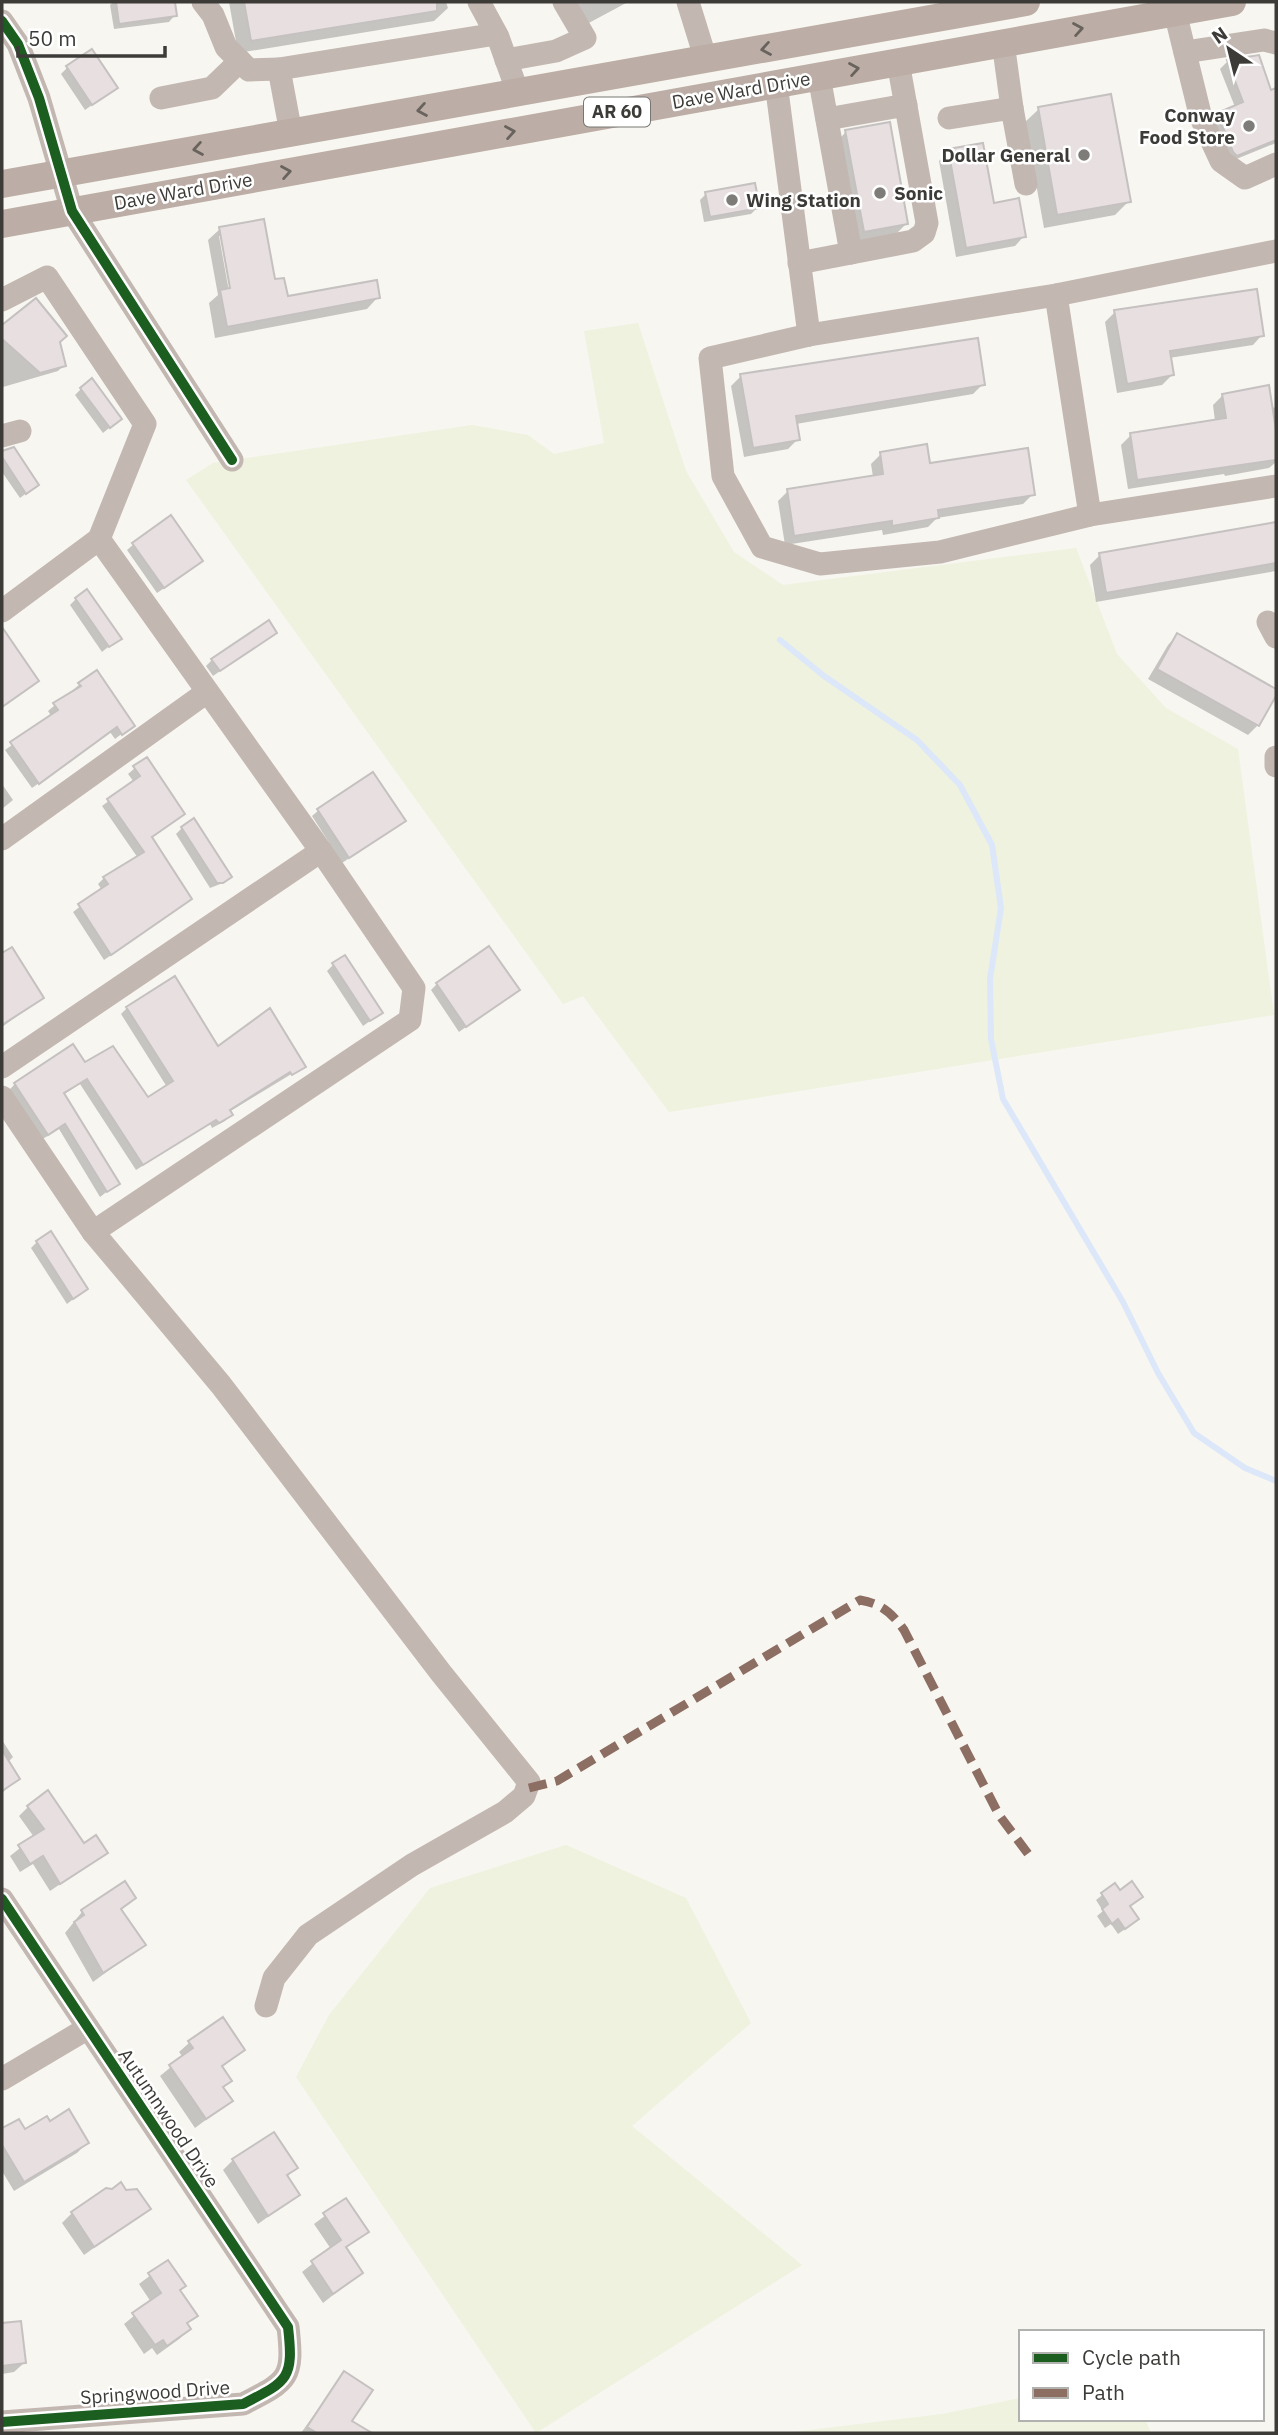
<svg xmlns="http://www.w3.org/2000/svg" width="1278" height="2435" viewBox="0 0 1278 2435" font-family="'IBM Plex Sans',sans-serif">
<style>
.green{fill:#eef2de}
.shadow{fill:#0003;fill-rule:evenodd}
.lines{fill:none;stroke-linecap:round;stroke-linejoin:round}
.stream{stroke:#dce7fa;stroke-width:6}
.building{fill:#e7dfe0;stroke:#c4c1c0;stroke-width:2}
.minor{stroke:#c3b7b2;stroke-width:23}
.major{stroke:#bcaea6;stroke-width:28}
.quiet{stroke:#8d6e63;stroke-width:9;stroke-dasharray:18 9;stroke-linecap:butt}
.cycleway-casing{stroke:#fff;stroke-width:15}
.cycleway{stroke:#1b5e20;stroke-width:10}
.oneway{stroke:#69635e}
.poi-dot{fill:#7e7c78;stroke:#fff;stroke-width:2.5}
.labels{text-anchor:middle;stroke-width:5;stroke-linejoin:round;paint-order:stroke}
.shield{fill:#fff;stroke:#767673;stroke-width:2}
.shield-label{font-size:18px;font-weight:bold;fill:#3c3b37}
.street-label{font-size:19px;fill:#3c3b37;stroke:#fff}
.poi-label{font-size:19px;font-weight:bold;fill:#3c3b37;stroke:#fff;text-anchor:end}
</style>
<rect width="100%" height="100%" fill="#f8f6f0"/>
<g class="green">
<polygon points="638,323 686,471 734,552 783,585 1076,548 1117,654 1166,708 1238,749 1274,1015 669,1112 583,996 563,1004 186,480 213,463 472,425 528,435 554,454 604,443 584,331"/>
<polygon points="566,1845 686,1898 751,2023 632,2126 802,2265 536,2433 296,2077 329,2015 430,1888"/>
<polygon points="1021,2398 1021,2419 1145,2419 1151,2433 785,2433 942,2414"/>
</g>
<g class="shadow">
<polygon points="113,2 173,2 175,15 169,22 114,29 110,5"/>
<polygon points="229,2 446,2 448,8 434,21 238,53"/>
<polygon points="573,2 628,2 585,25"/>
<polygon points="1228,61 1270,93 1276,90 1276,143 1229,162 1210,122 1218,114 1235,107 1220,69"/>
<polygon points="67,68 116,88 85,110 61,74"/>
<polygon points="1039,109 1129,201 1115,215 1044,228 1025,122"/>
<polygon points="846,132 907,223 897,233 855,241 836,142"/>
<polygon points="948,151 1024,236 1015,246 956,257 939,161"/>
<polygon points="706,194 758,207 751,214 704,222 700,200"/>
<path d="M 220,229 L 274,282 L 286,298 L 378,297 L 367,309 L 215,338 L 209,303 L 218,295 L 208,240 ZM 219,236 L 223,236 L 233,296 L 230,297 Z"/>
<polygon points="1115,312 1262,335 1253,345 1169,358 1172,375 1162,385 1117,393 1105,322"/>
<polygon points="2,322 58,342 64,365 58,371 3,387"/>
<polygon points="741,376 983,384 973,394 796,424 798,439 788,449 744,457 731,386"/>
<polygon points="81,389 120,419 103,433 75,395"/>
<polygon points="1222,396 1276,408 1276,462 1269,468 1225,476 1224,474 1128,489 1121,445 1131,435 1215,421 1213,405"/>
<polygon points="13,449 37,485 20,498 2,472 2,454"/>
<polygon points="881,454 929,465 1033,494 1023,504 937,518 928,527 883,535 882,530 785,545 778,501 788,491 873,477 871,464"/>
<polygon points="1276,524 1276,571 1096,602 1090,565 1100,555"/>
<polygon points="134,544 195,567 157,593 127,550"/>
<polygon points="76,599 119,638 102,652 70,605"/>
<polygon points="275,633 213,676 206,666 212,660"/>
<polygon points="1177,635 1276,691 1258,725 1248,735 1148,679 1168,645"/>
<polygon points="80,684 128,729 115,739 110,732 32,788 5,750 52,717 48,711"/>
<polygon points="135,768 183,814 151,838 184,905 104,960 73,912 102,890 98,884 104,878 138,858 102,806 134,782 128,774"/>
<polygon points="2,784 13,800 2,809"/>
<polygon points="319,810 397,826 342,863 312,816"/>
<polygon points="182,828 229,877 223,883 210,888 176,834"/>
<polygon points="2,949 42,998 2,1027"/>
<polygon points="333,965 381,1013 363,1026 327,971"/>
<polygon points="437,984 517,990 459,1032 431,990"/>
<polygon points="127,1008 218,1048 303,1067 229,1112 231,1115 225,1121 212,1128 210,1124 136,1170 80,1084 63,1095 118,1183 100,1197 59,1129 41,1140 9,1090 15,1084 84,1065 147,1099 167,1087 121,1014"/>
<polygon points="37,1242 86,1289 67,1304 31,1248"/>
<polygon points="2,1740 13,1757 8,1762 18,1779 2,1793"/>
<polygon points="28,1807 84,1845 106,1853 50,1891 33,1864 20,1872 10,1856 34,1837 19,1816"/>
<polygon points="1115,1885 1129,1907 1131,1925 1118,1934 1111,1924 1105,1928 1097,1916 1103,1911 1096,1900"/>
<polygon points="134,1898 120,1910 143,1945 93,1982 65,1933 82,1912"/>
<polygon points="223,2020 243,2050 221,2068 230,2081 222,2088 231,2101 195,2128 160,2076 183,2057 179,2052 189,2043"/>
<polygon points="18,2121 24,2131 49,2123 87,2143 77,2153 14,2191 2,2171 2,2130"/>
<polygon points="233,2160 295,2168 287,2177 298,2195 258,2224 223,2170"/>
<polygon points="125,2192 148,2209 84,2255 62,2223 72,2213"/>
<polygon points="346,2200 367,2231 345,2249 361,2273 323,2303 302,2272 331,2249 314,2224"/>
<polygon points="168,2262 179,2291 196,2315 186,2325 189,2329 179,2339 157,2355 152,2348 144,2354 124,2324 151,2302 139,2284"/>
<polygon points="20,2323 24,2363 14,2372 2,2374 2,2325"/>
<polygon points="344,2373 350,2421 359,2427 355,2433 301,2433"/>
</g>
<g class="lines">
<polyline class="stream" points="780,640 824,676 917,740 960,785 992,845 1001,908 990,979 991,1039 1003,1099 1123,1302 1158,1373 1194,1433 1245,1468 1276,1481"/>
</g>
<g class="building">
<polygon points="116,2 175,2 177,16 119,24"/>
<polygon points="244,2 437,2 437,11 251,41"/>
<polygon points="92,49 118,88 92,105 66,66"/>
<polygon points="1259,55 1271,90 1276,88 1276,140 1237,156 1233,152 1217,113 1243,102 1227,60"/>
<polygon points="1111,94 1131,202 1057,215 1038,107"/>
<polygon points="890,122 908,224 864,232 845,130"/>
<polygon points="983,143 994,203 1019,198 1026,237 966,248 948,149"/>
<polygon points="755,183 760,208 710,217 705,192"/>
<polygon points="264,219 275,279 284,278 288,296 377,280 380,298 227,327 220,290 230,288 219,227"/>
<polygon points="1257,289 1264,336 1170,351 1174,375 1127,384 1114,310"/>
<polygon points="36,298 67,336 60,342 66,366 40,373 2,339 2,325"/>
<polygon points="978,338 985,385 796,416 800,440 753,448 740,374"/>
<polygon points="92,378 122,419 110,428 80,388"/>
<polygon points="1269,385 1276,430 1276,460 1137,480 1130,433 1226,418 1222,394"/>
<polygon points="927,444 930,463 1028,448 1035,495 938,510 939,518 892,526 892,521 794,536 787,489 883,474 880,452"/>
<polygon points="14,447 39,485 26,494 2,457 2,451"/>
<polygon points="171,515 203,561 164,588 132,543"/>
<polygon points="1276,522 1276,563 1106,593 1099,553"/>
<polygon points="87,589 122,639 109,647 75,598"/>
<polygon points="269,620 277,633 220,671 211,659"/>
<polygon points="2,627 39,681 2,707"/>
<polygon points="1177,633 1276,689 1276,696 1259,726 1157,669"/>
<polygon points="97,670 135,726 122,735 117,727 39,784 10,742 58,710 53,703 81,686 78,683"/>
<polygon points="147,757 185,814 152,837 192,899 111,955 78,904 108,884 103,877 144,852 107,799 140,776 133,766"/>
<polygon points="373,772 406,821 349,858 317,809"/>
<polygon points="194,818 232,877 223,883 217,883 181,827"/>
<polygon points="489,946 520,990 466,1027 436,983"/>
<polygon points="12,947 44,998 2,1025 2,953"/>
<polygon points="345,955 383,1013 370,1021 332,963"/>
<polygon points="175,976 218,1046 270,1008 306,1067 292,1075 290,1072 230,1110 233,1115 219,1123 216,1120 143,1165 87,1079 64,1093 120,1184 107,1192 65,1124 48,1135 14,1083 73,1044 85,1062 113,1046 148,1097 173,1081 126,1007"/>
<polygon points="51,1231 88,1289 73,1299 36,1241"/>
<polygon points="2,1750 20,1779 2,1791"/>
<polygon points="48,1790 84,1843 96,1835 108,1853 60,1884 43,1856 30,1864 18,1845 44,1829 27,1806"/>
<polygon points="125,1881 136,1898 121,1909 146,1945 103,1973 74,1922 84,1915 81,1910"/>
<polygon points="1132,1881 1143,1897 1130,1906 1139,1919 1125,1929 1118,1919 1112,1924 1102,1909 1108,1904 1101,1893 1115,1883 1120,1890"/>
<polygon points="223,2017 245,2050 222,2066 232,2081 223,2087 233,2101 206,2119 169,2065 193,2048 188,2041"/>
<polygon points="69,2109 89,2143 24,2182 2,2145 2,2128 19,2119 25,2129 47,2116 50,2121"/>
<polygon points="274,2132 298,2168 287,2175 300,2195 268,2216 232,2159"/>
<polygon points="121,2182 126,2190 137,2189 151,2209 94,2247 71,2212 106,2188 112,2189"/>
<polygon points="346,2198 369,2232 346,2247 363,2273 333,2294 311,2261 341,2240 323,2213"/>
<polygon points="168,2260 186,2286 180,2290 198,2316 187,2323 191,2329 167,2346 163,2340 155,2345 132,2313 161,2293 148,2273"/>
<polygon points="21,2321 26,2363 2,2366 2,2323"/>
<polygon points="344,2371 373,2390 352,2421 372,2433 317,2433 307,2427"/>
</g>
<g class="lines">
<g class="minor">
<polyline points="203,2 213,15 226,47 249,70 279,69"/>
<polyline points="479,2 498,37 518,93"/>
<polyline points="688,2 706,60"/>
<polyline points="1175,12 1201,118 1221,161 1245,178 1276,164"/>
<polyline points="2,21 18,44 39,98 72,211 232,460"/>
<polyline points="1003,42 1012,108"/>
<polyline points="1185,52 1264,40 1276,43"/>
<polyline points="506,60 556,51 585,38 564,2"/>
<polyline points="819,76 851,253"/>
<polyline points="776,83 809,335"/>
<polyline points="161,98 212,88 240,61"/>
<polyline points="949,118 1012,108 1026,184"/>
<polyline points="827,119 906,105"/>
<polyline points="291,133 279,69 496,34"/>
<polyline points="1276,251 1056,295 809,335 710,358 723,476 762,547 820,564 940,552 1090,515 1276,486"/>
<polyline points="799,263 913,241 924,233 927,223 898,62"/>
<polyline points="1056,295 1090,515"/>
<polyline points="2,300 47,277 145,424 99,539 2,611"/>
<polyline points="2,436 20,431"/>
<polyline points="1268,622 1276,637"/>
<polyline points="1276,757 1276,766"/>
<polyline points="2,839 207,692"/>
<polyline points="2,1067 321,851"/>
<polyline points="2,1097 93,1232 221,1385 441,1673 529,1782 524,1796 505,1812 412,1865 308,1935 274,1978 266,2006"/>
<polyline points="93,1232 410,1020 414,988 321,851 99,539"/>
<path d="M 2,1899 L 288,2327 C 294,2379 288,2381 243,2404 L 2,2422"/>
<polyline points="2,2079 88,2028"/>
</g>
<g class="major">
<polyline points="2,184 1026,2"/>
<polyline points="2,224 1232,2"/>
</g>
<path class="quiet" d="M 529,1788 L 557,1781 L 860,1600 C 882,1604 891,1612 904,1630 L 999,1815 L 1029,1855"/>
<defs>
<g id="cycleway">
<polyline points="2,21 18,44 39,98 72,211 232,460"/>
<path d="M 2,1899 L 288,2327 C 294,2379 288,2381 243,2404 L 2,2422"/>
</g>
</defs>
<use href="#cycleway" class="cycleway-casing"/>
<use href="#cycleway" class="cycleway"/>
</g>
<defs><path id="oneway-chevron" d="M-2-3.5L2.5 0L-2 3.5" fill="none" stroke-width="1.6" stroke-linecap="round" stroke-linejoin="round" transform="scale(1.75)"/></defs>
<g class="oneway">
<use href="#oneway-chevron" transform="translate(1078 29) rotate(-10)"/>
<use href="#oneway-chevron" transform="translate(766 49) rotate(170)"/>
<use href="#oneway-chevron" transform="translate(854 69) rotate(-10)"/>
<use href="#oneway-chevron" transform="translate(422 110) rotate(170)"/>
<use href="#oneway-chevron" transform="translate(510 132) rotate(-10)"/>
<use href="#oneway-chevron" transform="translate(198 149) rotate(170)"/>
<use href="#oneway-chevron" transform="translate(286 172) rotate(-10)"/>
</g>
<g class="poi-dot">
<circle cx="1249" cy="126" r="7"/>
<circle cx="1084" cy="155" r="7"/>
<circle cx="880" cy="193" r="7"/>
<circle cx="732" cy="200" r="7"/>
</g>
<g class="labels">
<rect class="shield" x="584" y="97.5" width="66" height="29" rx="5"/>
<g class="shield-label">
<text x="617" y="118">AR 60</text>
</g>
<g class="street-label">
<text transform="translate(741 90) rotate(-10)" y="7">Dave Ward Drive</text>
<text transform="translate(183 191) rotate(-10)" y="7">Dave Ward Drive</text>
<text transform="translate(169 2118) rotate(56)" y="7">Autumnwood Drive</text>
<text transform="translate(155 2392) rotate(-4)" y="7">Springwood Drive</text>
</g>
<g class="poi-label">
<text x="1235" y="122">Conway<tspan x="1235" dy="22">Food Store</tspan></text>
<text x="1070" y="162">Dollar General</text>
<text x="894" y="200" text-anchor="start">Sonic</text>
<text x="746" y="207" text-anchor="start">Wing Station</text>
</g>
</g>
<rect width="1278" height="2435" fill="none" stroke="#3c3b37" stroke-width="7"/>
<rect x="1019" y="2330" width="245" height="91" fill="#ffffff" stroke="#b1b1af" stroke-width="2"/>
<rect x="1033" y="2353" width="35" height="10" fill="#1b5e20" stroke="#b1b1af" stroke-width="2"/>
<text x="1082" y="2365" font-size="21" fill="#3c3b37">Cycle path</text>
<rect x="1033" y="2388" width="35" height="10" fill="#8d6e63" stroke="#b1b1af" stroke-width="2"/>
<text x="1082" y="2400" font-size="21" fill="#3c3b37">Path</text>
<g transform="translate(1229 49) rotate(325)" stroke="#ffffff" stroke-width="5" paint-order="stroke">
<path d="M0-5L12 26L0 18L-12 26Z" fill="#3c3b37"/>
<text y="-10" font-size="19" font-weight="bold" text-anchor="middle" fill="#3c3b37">N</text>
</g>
<path d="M18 46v10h147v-10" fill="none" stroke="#3c3b37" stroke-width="3.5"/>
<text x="28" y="46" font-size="21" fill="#3c3b37" stroke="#ffffff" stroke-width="5" paint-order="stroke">50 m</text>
</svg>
